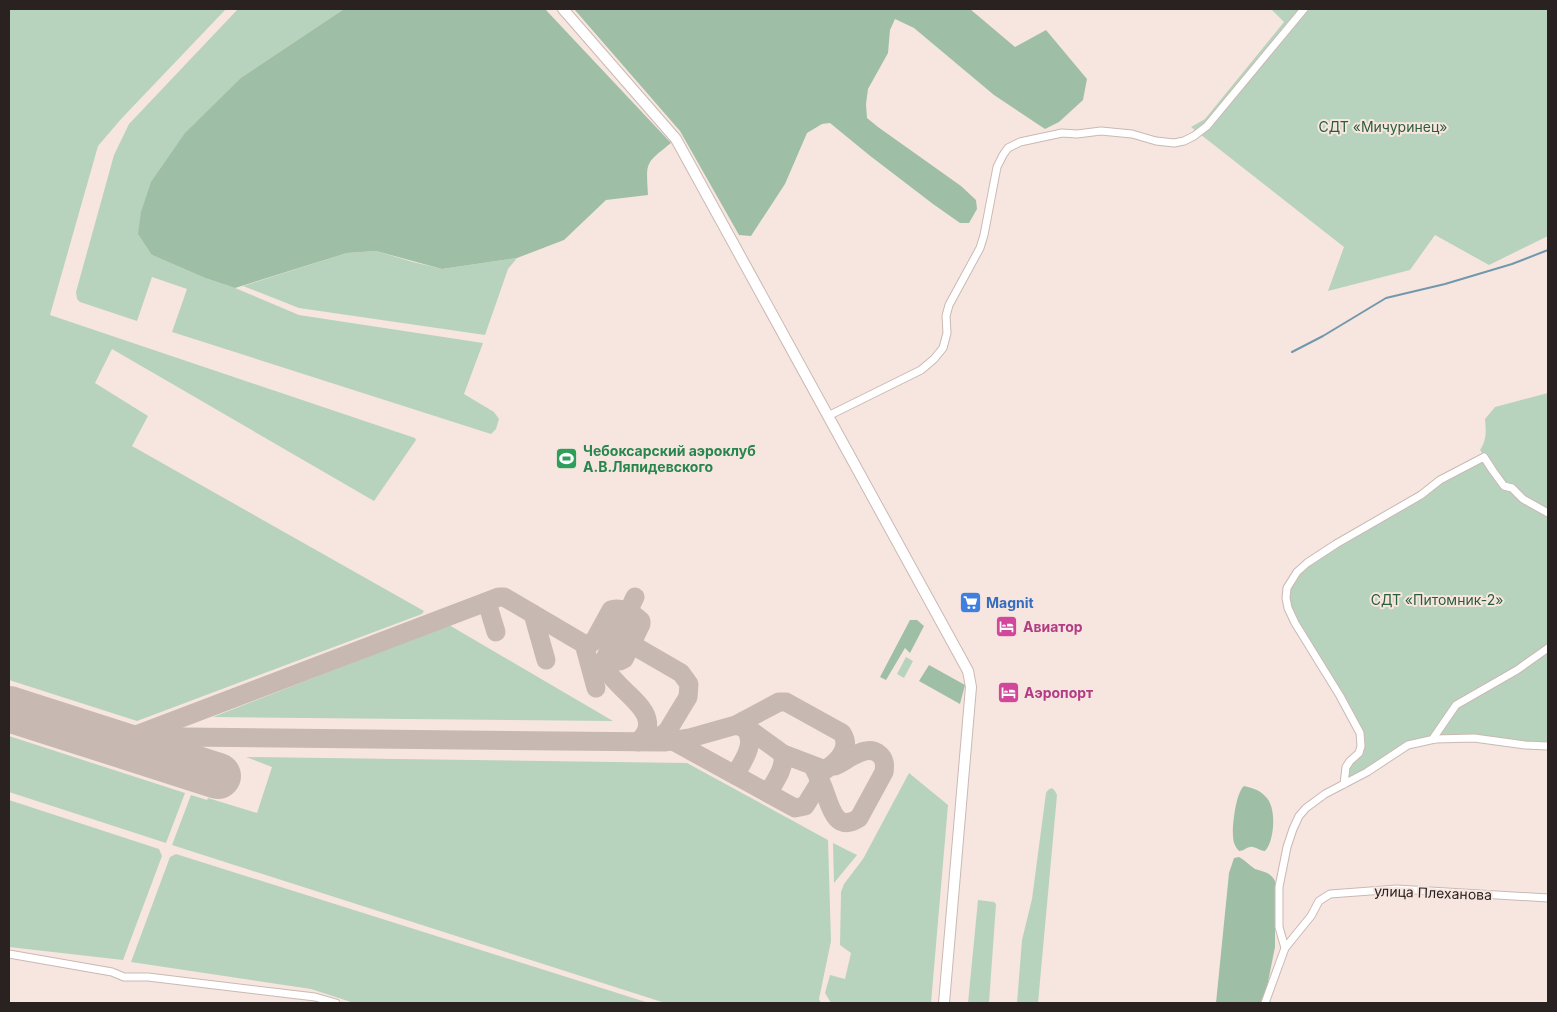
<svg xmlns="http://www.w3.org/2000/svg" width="1557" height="1012" viewBox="0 0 1557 1012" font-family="Inter,sans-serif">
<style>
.green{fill:#b8d3bd}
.forest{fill:#9ebfa5}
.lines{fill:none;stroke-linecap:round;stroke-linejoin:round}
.stream{stroke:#7198ac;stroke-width:2}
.taxiway{stroke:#c7b8b2;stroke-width:19}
.runway{stroke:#c7b8b2;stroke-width:46}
.street-casing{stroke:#cab9b3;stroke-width:9}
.secondary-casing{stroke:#cab9b3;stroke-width:12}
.street{stroke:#fff;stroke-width:7}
.secondary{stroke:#fff;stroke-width:10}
.labels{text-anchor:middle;stroke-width:4;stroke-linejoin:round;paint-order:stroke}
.park-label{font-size:14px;fill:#2a5e39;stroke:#f7e6df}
.leisure-label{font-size:14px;font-weight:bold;fill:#27864d;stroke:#f7e6df;text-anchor:start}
.shop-label{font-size:14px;font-weight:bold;fill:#366cbe;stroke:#f7e6df;text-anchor:start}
.hotel-label{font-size:14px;font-weight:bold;fill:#b23c85;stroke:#f7e6df;text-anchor:start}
.street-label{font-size:14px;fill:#292220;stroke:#f7e6df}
</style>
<rect width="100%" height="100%" fill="#f7e6df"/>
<g class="green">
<polygon points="9,9 226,9 122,118 98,146 50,315 415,438 416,440 374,501 112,349 95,383 148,416 132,446 424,611 422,614 137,721 9,680"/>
<polygon points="238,9 344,9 242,77 152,255 205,278 235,288 299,315 483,343 464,394 494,412 499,419 496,429 491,434 172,332 187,289 152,277 137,321 80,302 77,299 76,292 114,155 129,124"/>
<polygon points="1271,9 1548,9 1548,236 1489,265 1435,235 1410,270 1328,291 1344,247 1191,127 1205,119 1284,22"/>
<polygon points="376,251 413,262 442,269 517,258 508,269 485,335 299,308 243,286 347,253"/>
<path d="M 1548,393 L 1548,646 L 1515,669 L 1467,697 L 1433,737 L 1424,740 L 1347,780 L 1346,773 L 1363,741 L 1289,606 C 1287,584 1293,578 1309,563 L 1441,481 L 1485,457 L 1480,450 C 1487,440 1486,430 1485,419 L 1495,407 Z"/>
<polygon points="449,625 613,721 213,717"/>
<polygon points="1548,650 1548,744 1436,738 1456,706"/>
<polygon points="906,657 913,661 904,678 897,674"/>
<polygon points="9,736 185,793 166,843 9,792"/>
<polygon points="246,757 687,763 828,840 831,941 819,999 821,1003 665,1003 172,845 191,795 207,800 208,798 257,813 272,767"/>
<polygon points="909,773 948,805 931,1003 831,1003 825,993 830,975 845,979 851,953 840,945 841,892 844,884 863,859"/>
<polygon points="1052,788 1055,791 1057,795 1038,1003 1017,1003 1022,940 1032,899 1046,793 1048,790"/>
<polygon points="9,800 159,849 162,856 123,960 9,947"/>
<polygon points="833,843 857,855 834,883"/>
<polygon points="176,854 649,1003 354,1003 311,989 131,962 170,857"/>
<polygon points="978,900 994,902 996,904 989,1003 968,1003"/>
</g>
<g class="forest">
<path d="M 344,9 L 545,9 L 671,143 C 645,164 646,161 648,195 L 606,200 L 564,240 L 517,258 L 442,269 L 376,251 L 347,253 L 235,288 L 205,278 L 152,255 L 138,234 L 141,212 L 151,182 L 185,133 L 242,77 Z"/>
<polygon points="574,9 970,9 1015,47 1046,30 1087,79 1083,100 1059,122 1045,129 994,95 914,28 895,19 890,30 888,53 868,89 866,104 867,118 878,127 961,186 976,200 977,209 969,223 960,223 933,204 869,155 830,123 822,124 807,133 785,184 751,236 739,235 680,131"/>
<polygon points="910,620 917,620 924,626 910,653 905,648 886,680 880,677"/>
<polygon points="929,665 965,685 960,704 919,681"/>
<path d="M 1244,786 C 1252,788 1260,790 1265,796 C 1277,806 1275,840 1265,851 C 1259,851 1255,846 1250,847 C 1245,848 1244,851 1239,851 C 1235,847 1233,842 1233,836 C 1232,826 1236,792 1244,786 Z"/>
<path d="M 1239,857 C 1245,860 1250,866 1255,869 C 1264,872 1270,872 1275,881 L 1275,947 L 1267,987 L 1261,1003 L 1216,1003 L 1229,873 L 1234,858 Z"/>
</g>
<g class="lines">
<polyline class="stream" points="1292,352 1323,336 1386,298 1445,284 1512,264 1548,250"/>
<g class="taxiway">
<polyline points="484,603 489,609 496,632"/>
<polyline points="533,614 546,660"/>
<polyline points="584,644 596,688"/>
<path d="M 139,734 L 499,597 L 504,597 L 584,644 L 589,644 L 594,641 L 611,610 C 620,606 634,614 641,621 L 641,624 L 624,659 L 620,661 L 613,657 L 610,650 L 635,597"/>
<path d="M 93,736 L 110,740 L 183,737 L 664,742 L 690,738 L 736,725 L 750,730 L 783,754 L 825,770 C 837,762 852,749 842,733 L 786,702 L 779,702 L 736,725"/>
<polyline points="673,741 795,808 805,806 818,785 819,779"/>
<path d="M 638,742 C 677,706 583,681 610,650 C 615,643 623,643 631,644 L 681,673 L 689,684 L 688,697 L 668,730 L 664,734 L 648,741"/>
<path d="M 813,766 C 816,773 820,780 823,787 C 830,804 834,834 859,818 L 884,772 C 885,765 885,759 879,754 C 866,743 847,761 835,766"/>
<path d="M 735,775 C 743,761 757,743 745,728"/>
<path d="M 768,793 C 775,781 785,769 783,754"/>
</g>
<polyline class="runway" points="9,709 218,776"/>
<defs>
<g id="street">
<polyline points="828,416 921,370 934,359 943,348 947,333 946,316 949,305 980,248 984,235 997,167 1003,155 1008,148 1020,142 1062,133 1077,134 1101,131 1132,134 1156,141 1174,143 1184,141 1194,136 1207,126 1304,9"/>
<polyline points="1435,739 1434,737 1456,705 1517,670 1548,648"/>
<polyline points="1344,784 1346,767 1350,761 1359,753 1361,746 1360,733 1340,696 1295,623 1288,608 1286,598 1287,588 1297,572 1307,563 1336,544 1421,495 1440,480 1484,457 1493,471 1504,486 1512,488 1523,499 1548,513"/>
<polyline points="1285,948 1311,916 1319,901 1330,894 1397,889 1548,898"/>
<polyline points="9,954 112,972 124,977 148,977 315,997 336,1003"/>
<polyline points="1265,1003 1285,948 1279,927 1279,887 1287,847 1293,829 1299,816 1306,808 1325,794 1367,772 1408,745 1435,739 1474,738 1525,745 1548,746"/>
</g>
<polyline id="secondary" points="563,9 676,139 968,671 971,687 944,1003"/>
</defs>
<use href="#street" class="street-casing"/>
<use href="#secondary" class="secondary-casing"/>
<use href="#street" class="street"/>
<use href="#secondary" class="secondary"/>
</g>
<defs>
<symbol id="stadium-square" viewBox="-11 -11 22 22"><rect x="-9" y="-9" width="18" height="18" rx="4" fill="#2e9e5b" stroke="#f7e6df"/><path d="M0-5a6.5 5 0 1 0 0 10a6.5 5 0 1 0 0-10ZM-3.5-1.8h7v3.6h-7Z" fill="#fff"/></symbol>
<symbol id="supermarket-square" viewBox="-11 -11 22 22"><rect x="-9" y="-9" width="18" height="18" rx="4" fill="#3f7fe0" stroke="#f7e6df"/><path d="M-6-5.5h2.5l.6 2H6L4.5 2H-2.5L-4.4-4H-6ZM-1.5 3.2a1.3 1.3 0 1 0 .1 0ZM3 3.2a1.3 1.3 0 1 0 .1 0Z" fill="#fff"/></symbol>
<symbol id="hotel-square" viewBox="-11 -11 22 22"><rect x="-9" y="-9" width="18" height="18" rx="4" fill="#d1479c" stroke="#f7e6df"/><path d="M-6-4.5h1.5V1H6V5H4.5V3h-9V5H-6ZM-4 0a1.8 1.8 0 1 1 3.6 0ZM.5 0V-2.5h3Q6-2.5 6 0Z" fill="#fff"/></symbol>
</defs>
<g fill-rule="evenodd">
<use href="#stadium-square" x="554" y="446" width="25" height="25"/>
<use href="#supermarket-square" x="958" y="590" width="25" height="25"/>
<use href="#hotel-square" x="994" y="614" width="25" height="25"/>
<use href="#hotel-square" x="996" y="680" width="25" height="25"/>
</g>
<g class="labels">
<g class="park-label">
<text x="1383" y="132">СДТ «Мичуринец»</text>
<text x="1437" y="605">СДТ «Питомник-2»</text>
</g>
<g class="leisure-label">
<text x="583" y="456">Чебоксарский аэроклуб<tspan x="583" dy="16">А.В.Ляпидевского</tspan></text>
</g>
<g class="shop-label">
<text x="986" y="608">Magnit</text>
</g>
<g class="hotel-label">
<text x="1023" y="632">Авиатор</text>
<text x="1024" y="698">Аэропорт</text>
</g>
<g class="street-label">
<text transform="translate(1433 893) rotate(2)" y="5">улица Плеханова</text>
</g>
</g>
<rect width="1557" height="1012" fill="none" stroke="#292220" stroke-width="20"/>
</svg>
